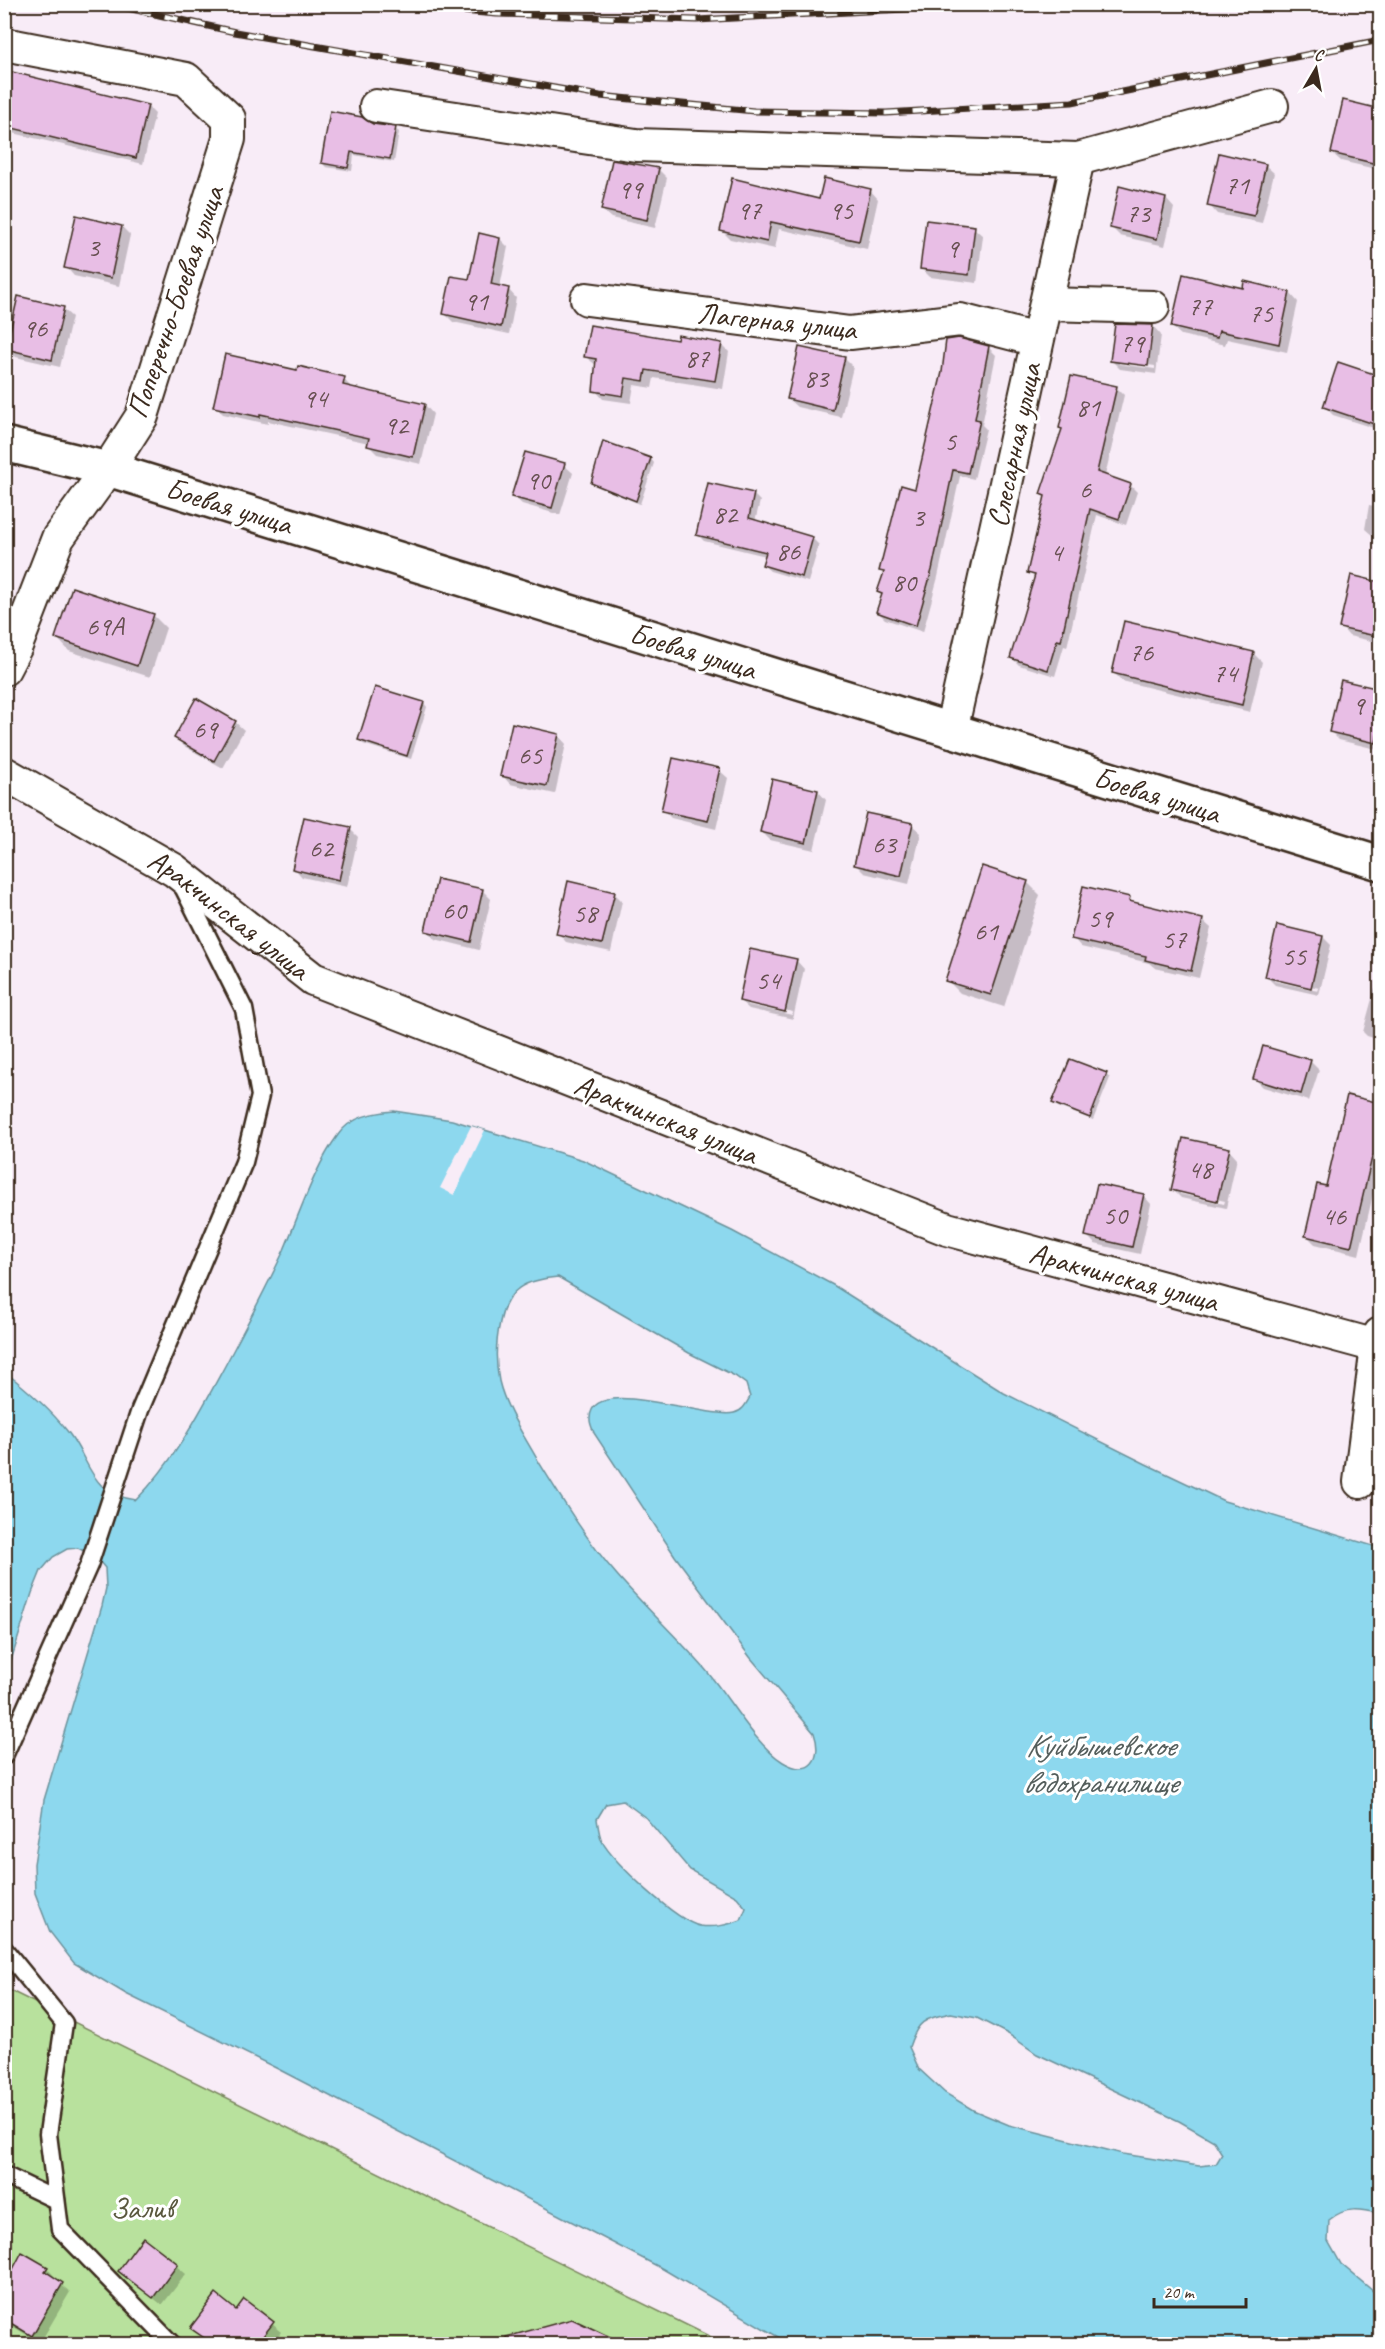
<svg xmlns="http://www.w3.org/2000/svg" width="1385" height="2349" viewBox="0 0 1385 2349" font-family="Caveat,sans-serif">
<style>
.green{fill:#b8e19d;stroke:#7a865e;stroke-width:1.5}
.water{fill:#8dd8ee;stroke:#6c929b;stroke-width:1.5;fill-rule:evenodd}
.pier{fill:#f8ecf7}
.shadow{fill:#0003;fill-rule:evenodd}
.building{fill:#e8bee5;stroke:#3b2a1e;stroke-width:1.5}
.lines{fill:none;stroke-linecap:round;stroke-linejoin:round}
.service-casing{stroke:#3b2a1e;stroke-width:21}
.minor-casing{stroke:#3b2a1e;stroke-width:36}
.secondary-casing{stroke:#3b2a1e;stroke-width:38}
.service{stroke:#fff;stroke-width:16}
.minor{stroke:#fff;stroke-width:32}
.secondary{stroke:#fff;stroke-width:33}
.rail-casing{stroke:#3b2a1e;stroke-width:7}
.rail{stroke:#fff;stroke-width:4.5;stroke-dasharray:14;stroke-linecap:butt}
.labels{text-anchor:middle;stroke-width:6;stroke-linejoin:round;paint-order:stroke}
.number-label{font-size:27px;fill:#664f50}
.street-label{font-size:30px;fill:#3b2a1e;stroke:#fff}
.park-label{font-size:30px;fill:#5a583e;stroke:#fff}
.water-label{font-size:32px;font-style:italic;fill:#545e5c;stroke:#fff}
</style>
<rect width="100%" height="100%" fill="#f8ecf7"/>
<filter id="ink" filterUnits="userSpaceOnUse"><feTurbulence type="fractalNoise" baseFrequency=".0167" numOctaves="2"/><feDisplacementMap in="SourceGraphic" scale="12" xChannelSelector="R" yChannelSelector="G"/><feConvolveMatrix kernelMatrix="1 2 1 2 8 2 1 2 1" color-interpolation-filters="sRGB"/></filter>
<g filter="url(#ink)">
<polygon class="green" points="5,1988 725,2344 5,2344"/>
<path class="water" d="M 394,1111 L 452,1120 L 583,1160 L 732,1231 L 833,1285 L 1004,1393 L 1146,1464 L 1224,1501 L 1380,1548 L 1380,2214 C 1360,2209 1346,2206 1329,2220 L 1328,2241 L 1341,2264 L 1380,2297 L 1380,2344 L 790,2344 L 663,2269 L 276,2068 L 126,1994 L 74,1963 L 50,1932 L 35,1893 L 34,1864 L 44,1800 L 102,1606 L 106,1588 L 105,1568 L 96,1557 L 78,1548 L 67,1549 L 53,1557 L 41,1571 L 32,1593 L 5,1680 L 5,1372 C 28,1390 50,1409 68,1432 C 92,1463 89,1494 136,1500 C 175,1461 200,1412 226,1364 C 246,1326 266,1289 284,1250 C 299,1215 315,1166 338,1135 C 351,1116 373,1113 394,1111 ZM 558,1277 L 689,1353 L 735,1376 L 746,1384 L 750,1397 C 746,1404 743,1411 734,1413 C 707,1420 588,1372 590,1420 C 590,1424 593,1430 594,1433 L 675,1556 L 750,1657 L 814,1733 C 823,1759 810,1778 783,1762 C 755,1745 727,1694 704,1668 C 676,1636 645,1607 617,1575 C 587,1541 561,1498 537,1459 C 524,1436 505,1407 499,1381 C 495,1362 496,1341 500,1322 C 507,1288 525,1280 558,1277 ZM 623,1801 L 646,1818 L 690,1870 L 737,1897 L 746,1908 L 741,1920 C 727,1925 715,1928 700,1926 C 678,1922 612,1862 602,1841 C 599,1835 598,1825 597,1819 L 606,1804 ZM 951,2013 L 977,2018 L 1008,2034 L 1037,2054 L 1179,2121 L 1214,2141 L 1222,2154 L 1216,2164 L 1199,2166 L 1123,2154 L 1009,2125 L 973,2110 L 945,2093 L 919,2069 L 909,2047 C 918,2020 924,2019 951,2013 Z"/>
<polygon class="pier" points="471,1126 485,1130 454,1195 440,1188"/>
<g class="shadow">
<polygon points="4,72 147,106 155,114 143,164 9,132 4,128"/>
<polygon points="1344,102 1380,111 1380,170 1341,161 1332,153"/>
<polygon points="372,125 395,129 399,132 394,162 354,155 352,171 326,167 322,163"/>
<polygon points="1265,165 1274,173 1262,223 1217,214 1209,205"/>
<polygon points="658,169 667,178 655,228 611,218 602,210"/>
<polygon points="870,190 878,199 867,249 779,229 775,249 730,239 722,231 821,200"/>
<polygon points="1166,199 1174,208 1165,246 1120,236 1111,227"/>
<polygon points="122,227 130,235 119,286 74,276 66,267"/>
<polygon points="974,228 983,236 977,283 930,277 922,269"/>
<polygon points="500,239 508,247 500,287 508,289 516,298 509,334 453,322 445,314"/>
<polygon points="1245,283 1290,293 1298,302 1287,352 1227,339 1225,345 1181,335 1172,327 1244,290"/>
<polygon points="63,309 72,317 60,367 16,357 7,349"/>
<path d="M 1153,326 L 1161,335 L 1156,374 L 1120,369 L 1112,361 ZM 1119,361 L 1155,366 L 1155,369 L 1119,364 Z"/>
<polygon points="678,341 721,344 729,352 723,389 654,378 652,388 634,385 631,403 603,399 595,390 597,366 586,357"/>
<polygon points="989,348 996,355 982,425 986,429 974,479 960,476 938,577 923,632 885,619 878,612 883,596 878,592 916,490"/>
<polygon points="844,358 853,367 841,417 797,407 788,399"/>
<polygon points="1339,364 1380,378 1380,430 1333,415 1325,407"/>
<polygon points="298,372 344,379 352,389 425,405 433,414 421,464 377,454 369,446 369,443 268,421 268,424 223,414 215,406"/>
<polygon points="1072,377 1117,388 1124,395 1105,476 1130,485 1137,492 1126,525 1097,515 1067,647 1064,646 1055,676 1019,665 1012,658 1036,579 1029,572 1046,498 1041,494 1063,430"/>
<polygon points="651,459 654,463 640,504 596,486 592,482"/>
<polygon points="564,465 573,473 560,515 522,504 513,496"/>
<polygon points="709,485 754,495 760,501 755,522 813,539 819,545 808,582 770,571 763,565 766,556 704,541 698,535"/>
<polygon points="1369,505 1380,507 1380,542 1365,529"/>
<polygon points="1352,577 1380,583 1380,643 1349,636 1341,627"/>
<polygon points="153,615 166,628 150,677 69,651 57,638"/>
<polygon points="1253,653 1262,662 1250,712 1122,681 1113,672"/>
<polygon points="1342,681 1380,690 1380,750 1339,740 1331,732"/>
<polygon points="424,703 427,707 411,759 363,744 360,740"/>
<polygon points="235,722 244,730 223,768 184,746 176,738"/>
<polygon points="558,735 566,744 555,794 510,784 502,775"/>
<polygon points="719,770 728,778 716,829 671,818 663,810"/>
<polygon points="773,781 818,791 826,800 814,850 770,840 762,832"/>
<polygon points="912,825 921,833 909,884 864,873 856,865"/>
<polygon points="350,829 358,837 347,887 302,877 294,868"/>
<polygon points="438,881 483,891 491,899 479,950 435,939 427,931"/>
<polygon points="1027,882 1040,895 1004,1007 960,993 947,980"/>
<polygon points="614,893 622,901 611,952 566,942 558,933"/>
<polygon points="1129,899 1134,904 1202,920 1211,928 1199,978 1155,968 1149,963 1081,947 1073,938"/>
<path d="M 1323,937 L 1331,945 L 1319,995 L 1275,985 L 1267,977 ZM 1274,978 L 1319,988 L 1318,991 L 1274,981 Z"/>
<path d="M 796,960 L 804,969 L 793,1019 L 749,1009 L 740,1001 ZM 748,1002 L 793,1012 L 792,1015 L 748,1005 Z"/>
<polygon points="1377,980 1380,981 1380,1040 1367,1036 1363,1032"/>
<polygon points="1310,1061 1319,1070 1309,1101 1263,1087 1255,1079"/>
<polygon points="1106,1075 1110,1078 1093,1120 1058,1107 1054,1103"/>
<polygon points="1348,1097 1380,1105 1380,1164 1359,1255 1315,1244 1307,1236 1328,1188"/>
<path d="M 1229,1149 L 1237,1158 L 1226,1208 L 1181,1198 L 1173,1190 ZM 1180,1191 L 1225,1201 L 1224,1204 L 1180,1194 Z"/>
<polygon points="1143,1195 1151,1204 1140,1254 1095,1244 1087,1236"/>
<polygon points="144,2239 186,2274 162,2305 120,2271"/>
<polygon points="47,2268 55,2277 54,2279 70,2292 40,2343 4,2321 4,2271 12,2273"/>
<polygon points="244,2301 282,2332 272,2344 212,2344 192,2328 236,2312"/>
<polygon points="544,2328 608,2338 615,2344 537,2344"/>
</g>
<g class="building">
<polygon points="12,72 148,105 136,158 4,126 4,102"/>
<polygon points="1343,100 1380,109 1380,150 1377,164 1331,153"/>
<polygon points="330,111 362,117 373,124 396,127 390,159 351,152 348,168 321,163"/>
<polygon points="1219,153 1266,164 1254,216 1207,206"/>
<polygon points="612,160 659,168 647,220 601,210"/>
<polygon points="732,178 819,199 824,178 871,189 859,241 771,222 767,242 720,231"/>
<polygon points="1119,186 1166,198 1157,239 1110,228"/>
<polygon points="76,215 122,226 111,278 64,268"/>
<polygon points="926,220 975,226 969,275 920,269"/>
<polygon points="479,233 500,238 491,284 509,288 501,327 443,314 451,276 469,279"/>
<polygon points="1183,274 1243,288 1244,281 1290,292 1279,344 1219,331 1217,338 1171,327"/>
<polygon points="18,296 64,307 52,360 6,349"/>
<polygon points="1115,324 1153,325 1148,366 1110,361"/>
<polygon points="590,325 677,340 678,335 722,343 715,381 646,370 644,381 626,378 623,396 593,391 596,359 584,357"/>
<polygon points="959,338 989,346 975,419 980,420 968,473 953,470 932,570 916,626 876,612 882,594 877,592 884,572 879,571 901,485 915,489 942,372 946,340"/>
<polygon points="799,347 845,357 833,410 787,399"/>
<polygon points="225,354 297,370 298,366 345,377 343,385 425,404 413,457 367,446 369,438 260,414 260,417 213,407"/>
<polygon points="1338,362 1380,376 1380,426 1323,407"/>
<polygon points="1071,376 1117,386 1097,472 1131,484 1119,519 1090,509 1061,641 1057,640 1048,670 1010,658 1035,575 1027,573 1045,496 1040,494 1062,429 1059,428"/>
<polygon points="603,441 651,458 636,501 591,483"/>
<polygon points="525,452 565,463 552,508 511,497"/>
<polygon points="708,483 754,493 749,518 813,537 802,577 762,565 766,552 696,535"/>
<polygon points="1351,575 1380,582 1380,637 1339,628"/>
<polygon points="72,587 154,614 137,666 55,638"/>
<polygon points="1124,621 1254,652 1242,705 1112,673"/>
<polygon points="1341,680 1380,689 1380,721 1376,743 1329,732"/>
<polygon points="375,687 424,702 407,756 358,740"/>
<polygon points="196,698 236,721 214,761 174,738"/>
<polygon points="512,723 559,734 547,786 500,776"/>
<polygon points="673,758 720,768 708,821 661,811"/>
<polygon points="772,779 818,790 806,843 760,832"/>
<polygon points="866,813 913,823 901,876 854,865"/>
<polygon points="304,817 351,827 339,880 292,869"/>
<polygon points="982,866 1028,881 991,995 945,981"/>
<polygon points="437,879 483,889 471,942 425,931"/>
<polygon points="568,881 615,892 602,944 556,934"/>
<polygon points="1083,886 1130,897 1129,901 1203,919 1191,971 1145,960 1146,956 1071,939"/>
<polygon points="1277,925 1323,936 1311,988 1265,977"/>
<polygon points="750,949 797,959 785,1012 739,1001"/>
<polygon points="1263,1046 1311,1060 1301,1094 1253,1079"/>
<polygon points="1070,1059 1107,1073 1090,1118 1052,1103"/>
<polygon points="1347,1095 1380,1103 1380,1158 1372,1157 1351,1247 1305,1236 1317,1184 1326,1186"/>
<polygon points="1183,1138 1230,1148 1217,1201 1171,1190"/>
<polygon points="1097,1184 1144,1194 1132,1247 1085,1236"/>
<polygon points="143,2237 178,2264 153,2298 118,2271"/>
<polygon points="22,2252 48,2267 45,2271 63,2283 32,2336 4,2319 4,2267 12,2271"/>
<polygon points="216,2294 236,2310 244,2299 274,2322 257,2344 213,2344 190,2328"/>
<polygon points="572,2319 625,2344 507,2344 506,2337"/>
</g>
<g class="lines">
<defs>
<g id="service">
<polyline points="4,1756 89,1565 140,1410 244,1162 260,1096 244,1009 181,883"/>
<polyline points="4,1949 64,2023 48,2134 60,2229 172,2344"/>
<polyline points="4,2175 56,2200"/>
</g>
<g id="minor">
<polyline points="4,44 186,79 229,119 229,139 142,416 108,469 58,538 16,646 4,669"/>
<polyline points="376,106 636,145 1078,159 1272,106"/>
<polyline points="587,299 850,333 960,320 1037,340"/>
<polyline points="1046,304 1153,307"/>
<polyline points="951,731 1078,159"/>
<path id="s1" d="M 4,773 L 174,870 L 313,979 L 947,1229 L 1380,1347"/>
<polyline points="1360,1482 1377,1346 1380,1334"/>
</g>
<polyline id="secondary" points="4,444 108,469 1380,863"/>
</defs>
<use href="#service" class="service-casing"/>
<use href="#minor" class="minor-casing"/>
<use href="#secondary" class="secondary-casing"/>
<use href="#service" class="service"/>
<use href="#minor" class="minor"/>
<use href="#secondary" class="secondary"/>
<defs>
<g id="rail">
<polyline points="110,4 235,32 600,96 754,111 886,113 1072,102 1380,40"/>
<polyline points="376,4 497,14 697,20 923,8 953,4"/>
</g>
</defs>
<use href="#rail" class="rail-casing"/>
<use href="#rail" class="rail"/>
</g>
</g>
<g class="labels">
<g class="number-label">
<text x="1237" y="194">71</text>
<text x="630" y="198">99</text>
<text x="749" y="219">97</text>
<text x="841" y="219">95</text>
<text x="1138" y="222">73</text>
<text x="93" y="256">3</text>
<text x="952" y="257">9</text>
<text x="476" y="310">91</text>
<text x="1200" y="315">77</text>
<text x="1261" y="322">75</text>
<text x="35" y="337">96</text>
<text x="1132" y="352">79</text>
<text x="697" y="367">87</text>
<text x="816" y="387">83</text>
<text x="315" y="407">94</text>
<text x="1088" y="416">81</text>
<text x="396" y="434">92</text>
<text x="950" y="450">5</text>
<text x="538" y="489">90</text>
<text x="1085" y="498">6</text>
<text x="725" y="523">82</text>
<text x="918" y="526">3</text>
<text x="788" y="560">86</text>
<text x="1056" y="561">4</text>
<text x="904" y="591">80</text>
<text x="105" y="635">69А</text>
<text x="1141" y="661">76</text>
<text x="1225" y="682">74</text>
<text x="1358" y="714">9</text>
<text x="205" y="738">69</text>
<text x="530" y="764">65</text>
<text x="884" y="853">63</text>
<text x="321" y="857">62</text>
<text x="454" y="919">60</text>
<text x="585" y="922">58</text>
<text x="1100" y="927">59</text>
<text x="986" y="940">61</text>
<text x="1174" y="948">57</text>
<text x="1294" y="965">55</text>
<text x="768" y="989">54</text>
<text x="1200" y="1178">48</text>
<text x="1115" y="1224">50</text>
<text x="1334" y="1225">46</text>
</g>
<g class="street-label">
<text transform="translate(175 302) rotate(-71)" y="10">Поперечно-Боевая улица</text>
<text transform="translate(777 321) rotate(6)" y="10">Лагерная улица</text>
<text transform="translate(1014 445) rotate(-78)" y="10">Слесарная улица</text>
<text transform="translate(229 506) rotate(17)" y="10">Боевая улица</text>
<text transform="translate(693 651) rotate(17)" y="10">Боевая улица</text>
<text transform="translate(1157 795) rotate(17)" y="10">Боевая улица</text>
<text dy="10" stroke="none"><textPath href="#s1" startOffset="266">Аракчинская улица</textPath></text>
<text transform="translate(666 1119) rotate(22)" y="10">Аракчинская улица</text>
<text transform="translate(1124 1277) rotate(15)" y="10">Аракчинская улица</text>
</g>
<g class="park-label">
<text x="142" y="2218">Залив</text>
</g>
<g class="water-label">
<text x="1100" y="1756">Куйбышевское<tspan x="1100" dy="37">водохранилище</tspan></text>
</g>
</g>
<rect width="1385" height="2349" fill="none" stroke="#fff" stroke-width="24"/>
<rect x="12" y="12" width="1361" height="2325" fill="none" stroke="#3b2a1e" stroke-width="2" filter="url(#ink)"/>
<g transform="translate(1316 69) rotate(10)" stroke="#ffffff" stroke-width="4.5" paint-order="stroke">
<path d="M0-4.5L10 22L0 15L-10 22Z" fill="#3b2a1e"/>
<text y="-9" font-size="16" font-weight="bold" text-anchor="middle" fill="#3b2a1e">С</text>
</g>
<path d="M1154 2298v9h92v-9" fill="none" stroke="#3b2a1e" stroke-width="3"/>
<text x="1163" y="2298" font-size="18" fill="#3b2a1e" stroke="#ffffff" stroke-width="4.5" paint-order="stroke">20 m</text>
</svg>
